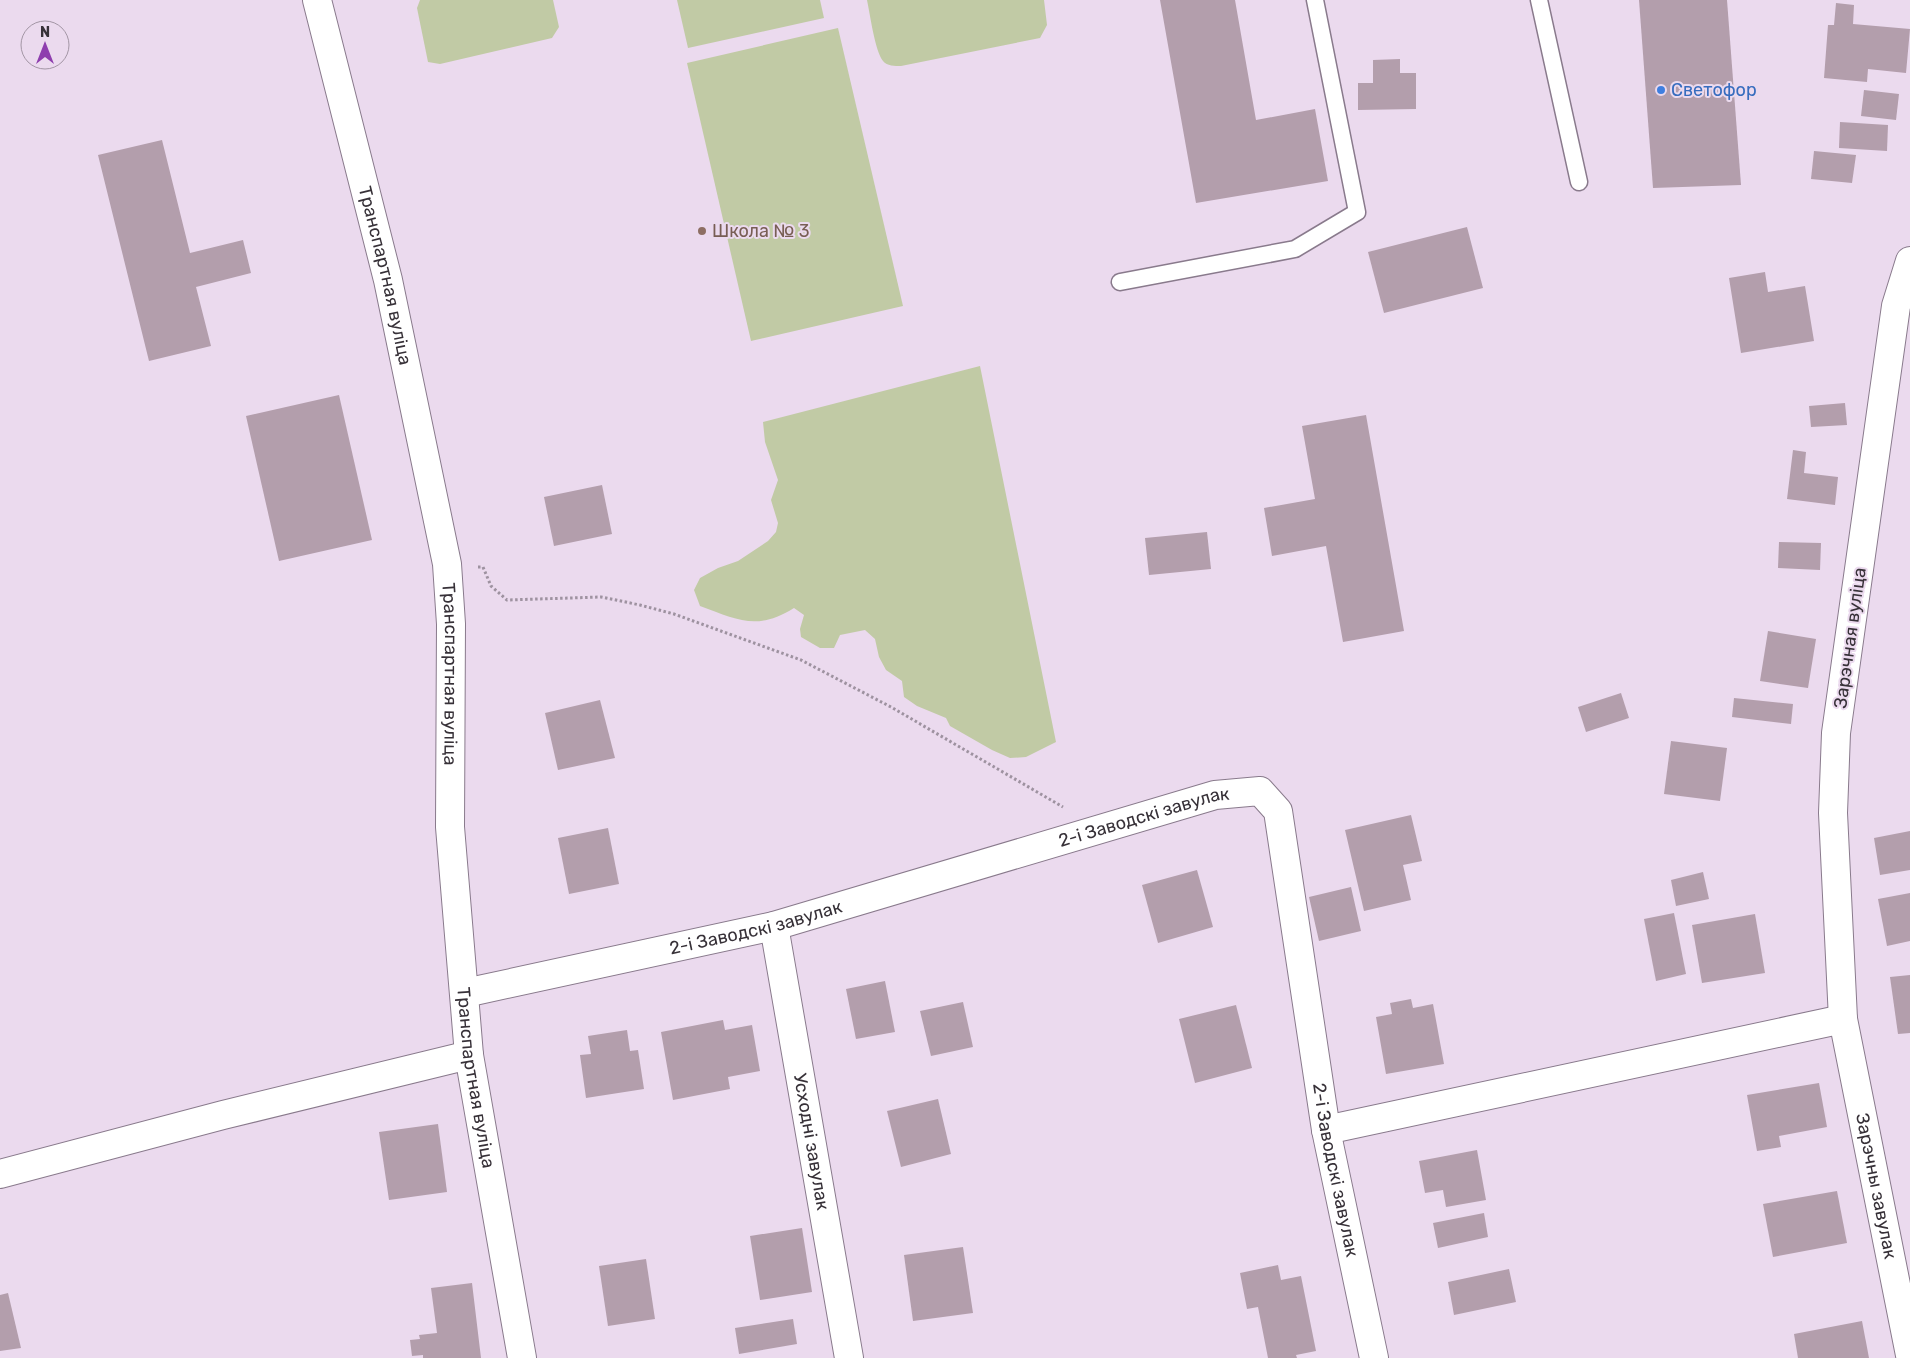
<svg xmlns="http://www.w3.org/2000/svg" width="1910" height="1358" viewBox="0 0 1910 1358" font-family="Rubik,sans-serif">
<style>
.green{fill:#c1caa5}
.building{fill:#b39eac}
.lines{fill:none;stroke-linecap:round;stroke-linejoin:round}
.lane-casing{stroke:#897a8c;stroke-width:19}
.street-casing{stroke:#897a8c;stroke-width:30}
.path{stroke:#9e92a0;stroke-width:3;stroke-dasharray:2.5 2.5;stroke-linecap:butt}
.lane{stroke:#fff;stroke-width:16}
.street{stroke:#fff;stroke-width:28}
.shop-dot{fill:#3f7fe0;stroke:#ebdaee;stroke-width:2}
.education-dot{fill:#8d6e63;stroke:#ebdaee;stroke-width:2}
.labels{text-anchor:middle;stroke-width:4;stroke-linejoin:round;paint-order:stroke}
.shop-label{font-size:18px;fill:#366cbe;stroke:#ebdaee;text-anchor:start}
.education-label{font-size:18px;fill:#785e54;stroke:#ebdaee;text-anchor:start}
.street-label{font-size:18px;fill:#373138;stroke:#ebdaee}
</style>
<rect width="100%" height="100%" fill="#ebdaee"/>
<g class="green">
<polygon points="420,0 553,0 559,27 552,38 440,64 428,62 417,8"/>
<polygon points="677,0 820,0 824,18 688,48"/>
<path d="M 867,0 L 1044,0 L 1047,25 L 1040,38 L 901,66 C 895,66 887,66 883,61 C 875,51 870,14 867,0 Z"/>
<polygon points="838,28 903,306 751,341 687,63"/>
<path d="M 980,366 L 1056,742 L 1026,757 L 1010,758 L 992,750 L 950,726 L 946,718 L 917,706 L 904,697 L 902,681 L 886,670 L 879,657 L 875,639 L 865,630 L 840,635 L 834,648 L 820,648 L 801,637 L 800,629 L 804,615 L 794,608 C 757,631 738,620 700,606 L 694,590 L 700,578 L 718,568 L 738,561 L 768,541 L 776,532 L 778,523 L 771,500 L 778,480 L 765,442 L 763,422 Z"/>
</g>
<g class="building">
<polygon points="1160,0 1235,0 1256,120 1315,109 1328,181 1196,203"/>
<polygon points="1639,0 1727,0 1741,185 1653,188"/>
<polygon points="1836,3 1854,5 1853,24 1910,29 1906,73 1868,69 1867,82 1824,78 1828,25 1834,25"/>
<polygon points="1400,59 1400,73 1416,73 1416,109 1358,110 1358,83 1373,83 1373,60"/>
<polygon points="1864,90 1899,94 1896,120 1861,116"/>
<polygon points="1840,122 1888,125 1887,151 1839,148"/>
<polygon points="162,140 190,253 243,240 251,273 196,287 211,346 149,361 98,155"/>
<polygon points="1814,151 1856,155 1852,183 1811,179"/>
<polygon points="1467,227 1483,288 1384,313 1368,252"/>
<polygon points="1765,272 1768,292 1805,286 1814,341 1741,353 1729,278"/>
<polygon points="339,395 372,540 279,561 246,416"/>
<polygon points="1845,403 1847,425 1811,427 1809,406"/>
<polygon points="1366,415 1404,631 1343,642 1326,546 1272,556 1264,508 1315,499 1302,426"/>
<polygon points="1793,450 1806,452 1804,473 1838,477 1835,505 1787,499"/>
<polygon points="602,485 612,534 554,546 544,497"/>
<polygon points="1207,532 1211,569 1149,575 1145,538"/>
<polygon points="1779,542 1821,543 1820,570 1778,568"/>
<polygon points="1768,631 1816,639 1808,688 1760,681"/>
<polygon points="1621,693 1629,718 1586,732 1578,707"/>
<polygon points="1734,698 1793,704 1791,724 1732,717"/>
<polygon points="600,700 615,758 558,770 545,713"/>
<polygon points="1671,741 1727,748 1720,801 1664,794"/>
<polygon points="1411,815 1422,861 1403,865 1411,900 1364,911 1345,830"/>
<polygon points="608,828 619,884 569,894 558,838"/>
<polygon points="1910,831 1910,870 1880,875 1874,838"/>
<polygon points="1197,870 1213,927 1158,943 1142,885"/>
<polygon points="1703,872 1709,899 1676,906 1671,880"/>
<polygon points="1351,887 1361,931 1319,941 1309,897"/>
<polygon points="1910,893 1910,941 1887,946 1878,899"/>
<polygon points="1674,913 1686,974 1656,981 1644,919"/>
<polygon points="1755,914 1765,973 1702,983 1692,925"/>
<polygon points="1910,975 1910,1033 1898,1034 1890,977"/>
<polygon points="885,981 895,1032 856,1039 846,989"/>
<polygon points="1411,999 1413,1008 1433,1004 1444,1064 1386,1074 1376,1017 1392,1014 1390,1003"/>
<polygon points="963,1002 973,1047 931,1056 920,1011"/>
<polygon points="1236,1005 1252,1068 1195,1083 1179,1019"/>
<polygon points="723,1020 725,1030 752,1025 760,1071 728,1077 730,1089 673,1100 661,1032"/>
<polygon points="627,1030 630,1051 638,1050 644,1089 586,1098 580,1055 591,1054 588,1036"/>
<polygon points="1819,1083 1827,1127 1779,1136 1781,1147 1757,1151 1747,1095"/>
<polygon points="938,1099 951,1154 901,1167 887,1111"/>
<polygon points="438,1124 447,1192 389,1200 379,1132"/>
<polygon points="1477,1150 1486,1200 1446,1207 1443,1190 1425,1193 1419,1161"/>
<polygon points="1837,1191 1847,1243 1773,1257 1763,1204"/>
<polygon points="1484,1213 1488,1237 1438,1248 1433,1223"/>
<polygon points="802,1228 812,1292 760,1300 750,1236"/>
<polygon points="963,1247 973,1313 913,1321 904,1255"/>
<polygon points="646,1259 655,1319 608,1326 599,1266"/>
<polygon points="1278,1265 1281,1280 1301,1276 1316,1351 1296,1355 1297,1358 1268,1358 1258,1307 1247,1309 1240,1273"/>
<polygon points="1509,1269 1516,1302 1454,1315 1448,1282"/>
<polygon points="472,1283 481,1358 423,1358 423,1355 412,1356 410,1340 420,1339 419,1335 437,1333 431,1288"/>
<polygon points="8,1293 21,1348 0,1351 0,1295"/>
<polygon points="793,1319 797,1344 739,1354 735,1328"/>
<polygon points="1862,1321 1869,1358 1798,1358 1794,1334"/>
</g>
<g class="lines">
<defs>
<g id="lane">
<polyline points="1539,0 1579,182"/>
<polyline points="1120,282 1295,249 1357,212 1315,0"/>
</g>
<g id="street">
<path id="s1" d="M 317,0 L 388,280 L 447,564 L 451,624 L 450,827 L 469,1055 L 522,1358"/>
<path id="s2" d="M 1910,261 L 1896,306 L 1836,733 L 1833,813 L 1843,1019 L 1910,1355"/>
<path id="s3" d="M 774,926 L 849,1358"/>
<path id="s4" d="M 465,993 L 774,926 L 1215,795 L 1260,791 L 1278,811 L 1326,1130 L 1374,1358"/>
<polyline points="1326,1130 1843,1019"/>
<polyline points="0,1174 223,1115 469,1055"/>
</g>
</defs>
<use href="#lane" class="lane-casing"/>
<use href="#street" class="street-casing"/>
<polyline class="path" points="478,567 483,567 491,586 507,600 601,597 640,605 674,614 801,660 891,707 1063,807"/>
<use href="#lane" class="lane"/>
<use href="#street" class="street"/>
</g>
<circle class="shop-dot" cx="1661" cy="90" r="5"/>
<circle class="education-dot" cx="702" cy="231" r="5"/>
<g class="labels">
<g class="shop-label">
<text x="1671" y="96">Светофор</text>
</g>
<g class="education-label">
<text x="712" y="237">Школа № 3</text>
</g>
<g class="street-label">
<text dy="6" stroke="none"><textPath href="#s1" startOffset="284">Транспартная вуліца</textPath></text>
<text transform="translate(1850 638) rotate(-82)" y="6">Зарэчная вуліца</text>
<text dy="6" stroke="none"><textPath href="#s1" startOffset="689">Транспартная вуліца</textPath></text>
<text dy="6" stroke="none"><textPath href="#s4" startOffset="702">2-і Заводскі завулак</textPath></text>
<text dy="6" stroke="none"><textPath href="#s4" startOffset="298">2-і Заводскі завулак</textPath></text>
<text dy="6" stroke="none"><textPath href="#s1" startOffset="1094">Транспартная вуліца</textPath></text>
<text dy="6" stroke="none"><textPath href="#s3" startOffset="219">Усходні завулак</textPath></text>
<text dy="6" stroke="none"><textPath href="#s4" startOffset="1212">2-і Заводскі завулак</textPath></text>
<text dy="6" stroke="none"><textPath href="#s2" startOffset="935">Зарэчны завулак</textPath></text>
</g>
</g>
<g transform="translate(45 45)"><circle r="24" fill="#ebdaee" stroke="#a396a5"/>
<path d="M0-4L9 19L0 12L-9 19Z" fill="#8e3eae"/>
<text y="-8" font-size="14" font-weight="bold" text-anchor="middle" fill="#373138">N</text>
</g>
</svg>
